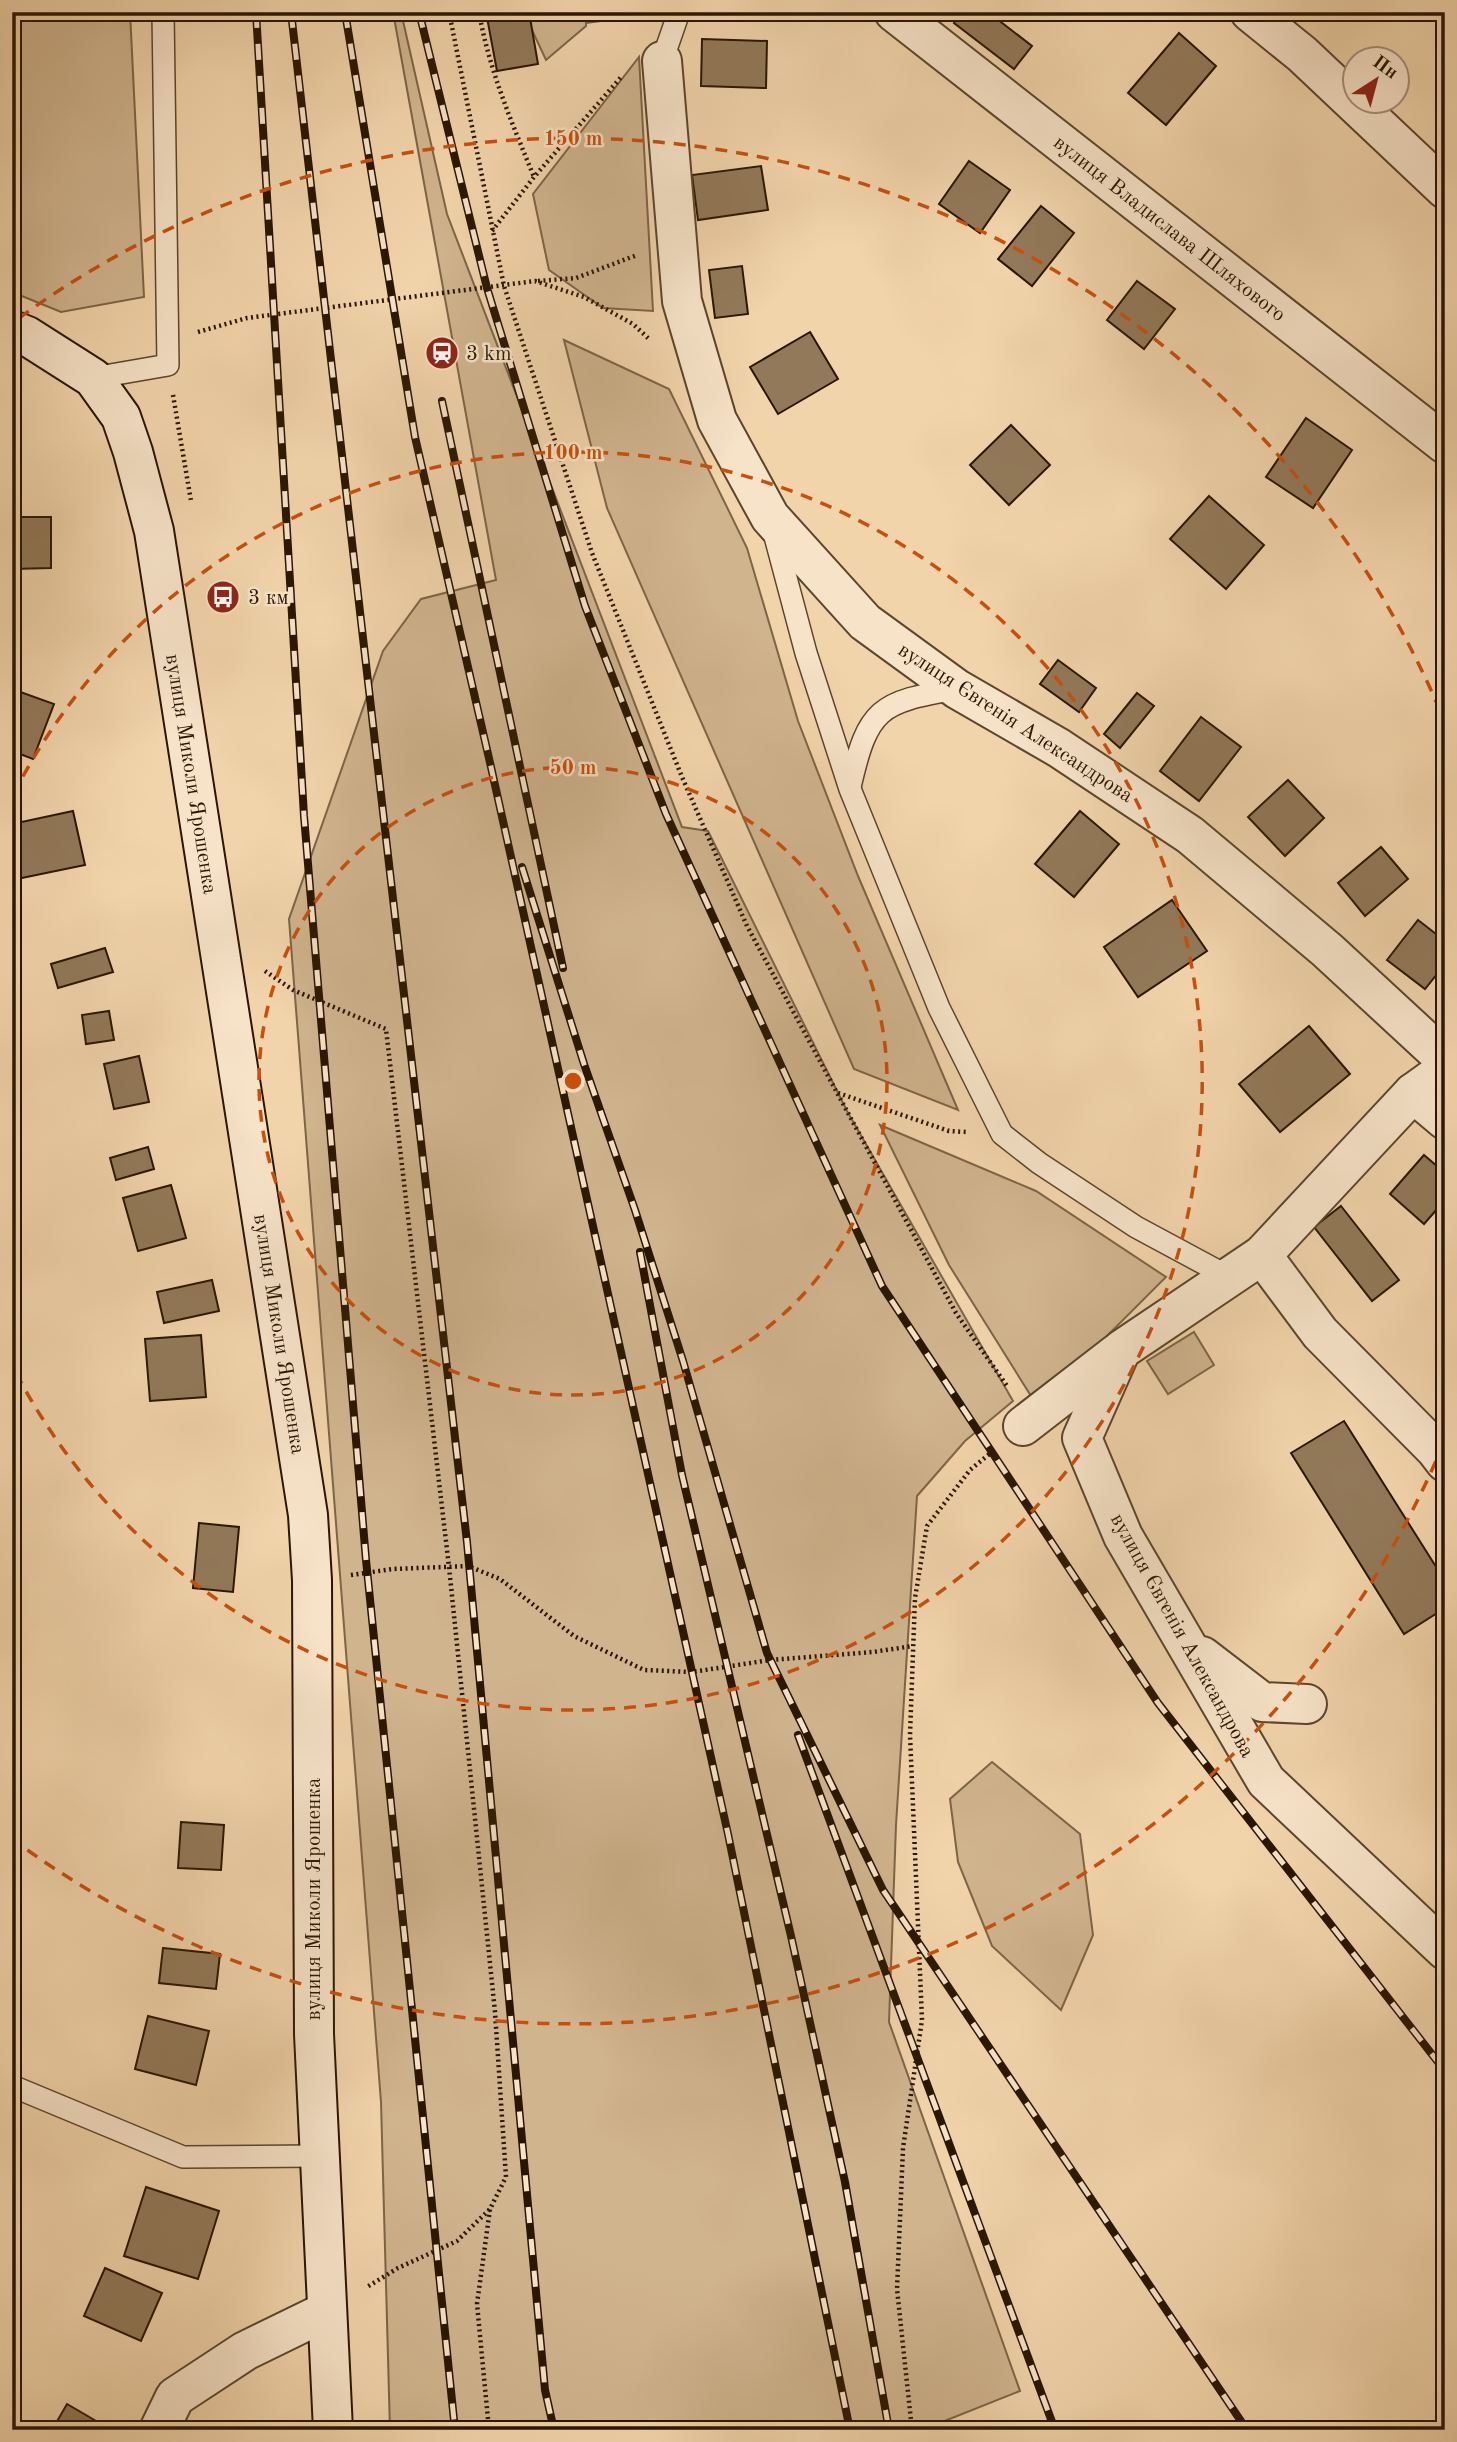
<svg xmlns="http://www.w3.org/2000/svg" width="1457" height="2442" viewBox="0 0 1457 2442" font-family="'Old Standard TT',serif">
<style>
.green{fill:#d0b48e;stroke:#7c6548;stroke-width:2}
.building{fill:#927959;stroke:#291601;stroke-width:2}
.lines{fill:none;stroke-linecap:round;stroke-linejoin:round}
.lane-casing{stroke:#5b462c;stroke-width:24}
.street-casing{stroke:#5b462c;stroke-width:42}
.secondary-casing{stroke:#291601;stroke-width:42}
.path{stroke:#291601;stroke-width:4.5;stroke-dasharray:2 3.5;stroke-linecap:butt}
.lane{stroke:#f7e3c8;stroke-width:21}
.street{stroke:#f7e3c8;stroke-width:38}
.secondary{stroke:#f7e3c8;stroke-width:38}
.rail-casing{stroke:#291601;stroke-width:8}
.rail{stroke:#f7e3c8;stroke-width:5;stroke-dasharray:16;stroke-linecap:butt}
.ring{fill:none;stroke:#cb4f0a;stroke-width:3.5;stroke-dasharray:12 9}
.labels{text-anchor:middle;stroke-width:5;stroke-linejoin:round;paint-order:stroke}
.street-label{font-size:21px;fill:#291601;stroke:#f7e3c8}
.poi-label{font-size:21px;fill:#291601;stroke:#f7e3c8;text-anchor:start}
.centre{fill:#cb4f0a;stroke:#f7e3c8;stroke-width:3.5}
.ring-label{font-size:21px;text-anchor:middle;font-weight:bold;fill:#cb4f0a;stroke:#f7e3c8;stroke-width:5;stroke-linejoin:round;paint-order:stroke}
</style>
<rect width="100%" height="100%" fill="#f2d4ab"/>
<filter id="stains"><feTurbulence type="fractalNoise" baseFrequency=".00286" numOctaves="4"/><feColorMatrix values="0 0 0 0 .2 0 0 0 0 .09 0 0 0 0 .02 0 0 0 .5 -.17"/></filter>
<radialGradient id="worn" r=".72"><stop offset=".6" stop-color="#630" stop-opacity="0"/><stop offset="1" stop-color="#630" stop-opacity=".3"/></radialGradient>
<g class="green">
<polygon points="12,12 130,12 144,297 61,312 12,292"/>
<polygon points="393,12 401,12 447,214 682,827 708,831 847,1111 1013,1401 965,1441 917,1496 896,1825 889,2022 1020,2391 937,2424 937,2430 390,2430 381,2102 289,919 383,651 421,599 496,580"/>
<polygon points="529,12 601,12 602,21 586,23 586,26 546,60 531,28"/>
<polygon points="639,57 653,311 603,308 549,270 533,194"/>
<polygon points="564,340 669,389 747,548 798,721 858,876 958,1110 854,1069 607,508"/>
<polygon points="880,1125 1036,1191 1166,1277 1093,1350 1031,1396 949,1265"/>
<polygon points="1194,1332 1214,1365 1168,1394 1147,1361"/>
<polygon points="992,1762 1080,1834 1093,1935 1061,2010 992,1946 958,1862 950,1799"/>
</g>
<g class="building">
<polygon points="486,12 529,12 538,64 497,71"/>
<polygon points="962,12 988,12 1032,46 1014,69 954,23"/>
<polygon points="1179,33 1216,66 1166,125 1128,93"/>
<polygon points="702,39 767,41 766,88 701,86"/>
<polygon points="969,161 1010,190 980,233 939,204"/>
<polygon points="761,166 768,210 698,220 692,175"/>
<polygon points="1041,206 1074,233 1032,286 998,259"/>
<polygon points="742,266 748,314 715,318 709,270"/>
<polygon points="1137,281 1175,309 1144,349 1107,320"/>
<polygon points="810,332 838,379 778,414 750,367"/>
<polygon points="1306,418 1352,450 1313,508 1266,477"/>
<polygon points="1011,425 1050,465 1009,505 970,465"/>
<polygon points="1209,496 1264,545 1226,589 1170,539"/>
<polygon points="12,517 51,517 51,568 12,569"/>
<polygon points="1058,660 1096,688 1079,712 1040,684"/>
<polygon points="12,689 54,704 33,759 12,751"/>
<polygon points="1137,693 1154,706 1120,748 1104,734"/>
<polygon points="1201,717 1241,747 1199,801 1160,771"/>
<polygon points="1288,780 1324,818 1285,856 1248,817"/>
<polygon points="73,811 85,865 12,880 12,824"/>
<polygon points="1080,811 1119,844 1074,897 1035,864"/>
<polygon points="1381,847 1408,879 1365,916 1338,883"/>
<polygon points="1172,900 1207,951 1138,997 1104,947"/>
<polygon points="1418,920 1445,941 1445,964 1425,989 1387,960"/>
<polygon points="105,948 113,972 58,988 51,964"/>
<polygon points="109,1011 114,1040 86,1044 82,1015"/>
<polygon points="1309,1026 1350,1074 1280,1132 1239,1084"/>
<polygon points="139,1056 149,1102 114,1109 104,1064"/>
<polygon points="148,1147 154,1169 116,1180 110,1158"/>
<polygon points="1424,1155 1445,1173 1445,1200 1424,1224 1390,1194"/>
<polygon points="171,1185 186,1238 138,1251 123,1198"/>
<polygon points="1341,1206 1399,1280 1372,1301 1314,1227"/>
<polygon points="212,1280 219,1311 164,1323 157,1292"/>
<polygon points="201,1335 206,1397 150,1401 145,1339"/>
<polygon points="1344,1421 1445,1581 1445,1608 1404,1634 1291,1453"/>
<polygon points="199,1523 239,1527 233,1592 193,1588"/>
<polygon points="181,1822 224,1825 221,1870 178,1868"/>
<polygon points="163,1948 220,1954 216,1989 159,1983"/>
<polygon points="148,2016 209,2031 196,2085 135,2069"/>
<polygon points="146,2187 219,2211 198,2279 124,2256"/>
<polygon points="105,2268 162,2293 141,2341 84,2316"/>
<polygon points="67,2404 108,2428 107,2430 52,2430"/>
</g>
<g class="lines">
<defs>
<g id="lane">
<polyline points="662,61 679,12"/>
<polyline points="93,378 168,365 163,12"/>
<polyline points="773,529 806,653 850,789 939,1008 1002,1134 1039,1163 1136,1227 1229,1277"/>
<path d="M 850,787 C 868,708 879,702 957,689"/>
<polyline points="12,2086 183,2157 320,2156"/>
</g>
<g id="street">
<polyline points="894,12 1445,444"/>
<polyline points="1250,12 1302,54 1445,189"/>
<polyline points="662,61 682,301 717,420 770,517 865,622 957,689 1059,748 1190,835 1327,950 1445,1059"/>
<polyline points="1445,1070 1413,1093 1262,1255 1121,1350 1082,1438 1123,1536 1266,1781 1445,1950"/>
<polyline points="1413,1093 1445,1120"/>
<polyline points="1262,1255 1320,1333 1435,1449 1445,1462"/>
<polyline points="1023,1426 1116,1354"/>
<polyline points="1202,1656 1262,1702 1307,1704"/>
<polyline points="159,2430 175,2397 245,2351 327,2311"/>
</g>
<polyline id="secondary" points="12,330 27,336 93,378 121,417 133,452 154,531 308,1515 312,1580 314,2034 333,2430"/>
</defs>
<use href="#lane" class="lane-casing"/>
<use href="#street" class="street-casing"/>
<use href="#secondary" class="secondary-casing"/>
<g class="path">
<polyline points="449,12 504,286 592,553 682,777 747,926 956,1313 1007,1386"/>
<path d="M 479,12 C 489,70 512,123 534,177"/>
<polyline points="492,231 534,177 622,76"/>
<polyline points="538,281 576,278 637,255"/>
<polyline points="198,332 247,318 535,281 584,297 633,324 649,339"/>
<polyline points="173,395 191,501"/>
<polyline points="265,971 293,990 386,1029 449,1567 495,2012 506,2177 490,2209 457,2241 398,2268 367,2287"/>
<polyline points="838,1093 949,1131 966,1132"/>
<polyline points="351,1575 393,1569 468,1566 500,1579 574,1636 644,1670 692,1672 770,1660 873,1652 913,1646"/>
<polyline points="489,2430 477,2304 490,2209"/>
<polyline points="912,2430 897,2289 903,2148 922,2020 910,1735 915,1598 927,1526 970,1470 993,1451"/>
</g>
<use href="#lane" class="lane"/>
<use href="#street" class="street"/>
<use href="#secondary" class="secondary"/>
<defs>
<g id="rail">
<polyline points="256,12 304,816 366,1560 455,2430"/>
<polyline points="291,12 467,1542 545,2390 554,2430"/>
<polyline points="345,12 415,437 491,767 728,1834 850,2430"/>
<polyline points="419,12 487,288 585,606 666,814 882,1286 1158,1703 1445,2071"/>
<polyline points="442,401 563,968"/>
<polyline points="522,867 584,1064 635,1210 683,1361 767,1653 883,1890 1247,2430"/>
<polyline points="640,1252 682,1475 791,1936 845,2182 889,2430"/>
<polyline points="798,1735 1055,2430"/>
</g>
</defs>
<use href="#rail" class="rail-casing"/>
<use href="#rail" class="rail"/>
</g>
<g class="ring">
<circle cx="573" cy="1081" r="314"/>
<path d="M13 795A629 629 0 1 1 13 1367"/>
<path d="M1444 1442A943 943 0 0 1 19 1844M19 318A943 943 0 0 1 1444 720"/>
</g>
<defs>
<symbol id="station-disc" viewBox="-11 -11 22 22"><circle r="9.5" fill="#8f2418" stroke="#f7e3c8"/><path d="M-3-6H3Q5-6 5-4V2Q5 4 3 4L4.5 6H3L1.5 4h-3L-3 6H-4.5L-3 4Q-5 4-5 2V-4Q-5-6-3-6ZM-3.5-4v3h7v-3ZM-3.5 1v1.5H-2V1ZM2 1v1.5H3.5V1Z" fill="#fff"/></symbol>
<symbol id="bus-disc" viewBox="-11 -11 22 22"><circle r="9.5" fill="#8f2418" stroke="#f7e3c8"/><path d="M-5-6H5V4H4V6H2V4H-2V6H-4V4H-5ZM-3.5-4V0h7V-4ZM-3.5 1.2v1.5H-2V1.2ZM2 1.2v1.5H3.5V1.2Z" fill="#fff"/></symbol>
</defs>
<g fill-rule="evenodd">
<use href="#station-disc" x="423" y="334" width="38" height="38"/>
<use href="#bus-disc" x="204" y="578" width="38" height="38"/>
</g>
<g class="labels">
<g class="street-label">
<text transform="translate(1170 228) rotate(38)" y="7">вулиця Владислава Шляхового</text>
<text transform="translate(1016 722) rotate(33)" y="7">вулиця Євгенія Александрова</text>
<text transform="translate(192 774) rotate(81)" y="7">вулиця Миколи Ярошенка</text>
<text transform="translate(280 1334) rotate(81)" y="7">вулиця Миколи Ярошенка</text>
<text transform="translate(1183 1635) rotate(61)" y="7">вулиця Євгенія Александрова</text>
<text transform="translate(313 1899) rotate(-90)" y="7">вулиця Миколи Ярошенка</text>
</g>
<g class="poi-label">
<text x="466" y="360">3 km</text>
<text x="248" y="604">3 км</text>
</g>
</g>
<circle cx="573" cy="1081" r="10" class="centre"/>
<g class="ring-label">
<text x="573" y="145">150 m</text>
<text x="573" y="459">100 m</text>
<text x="573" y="774">50 m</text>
</g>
<rect width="1457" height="2442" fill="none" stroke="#f2d4ab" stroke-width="42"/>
<rect x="14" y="14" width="1429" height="2414" fill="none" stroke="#291601" stroke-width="3.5"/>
<rect x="21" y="21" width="1415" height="2400" fill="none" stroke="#291601" stroke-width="2"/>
<g transform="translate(1376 80) rotate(36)"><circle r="33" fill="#f7e3c8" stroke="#a59178" stroke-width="2"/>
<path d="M0-5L12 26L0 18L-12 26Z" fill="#8f2418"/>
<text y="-10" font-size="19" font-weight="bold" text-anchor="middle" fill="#291601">Пн</text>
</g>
<rect width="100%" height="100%" filter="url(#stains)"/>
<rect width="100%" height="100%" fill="url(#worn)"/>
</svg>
